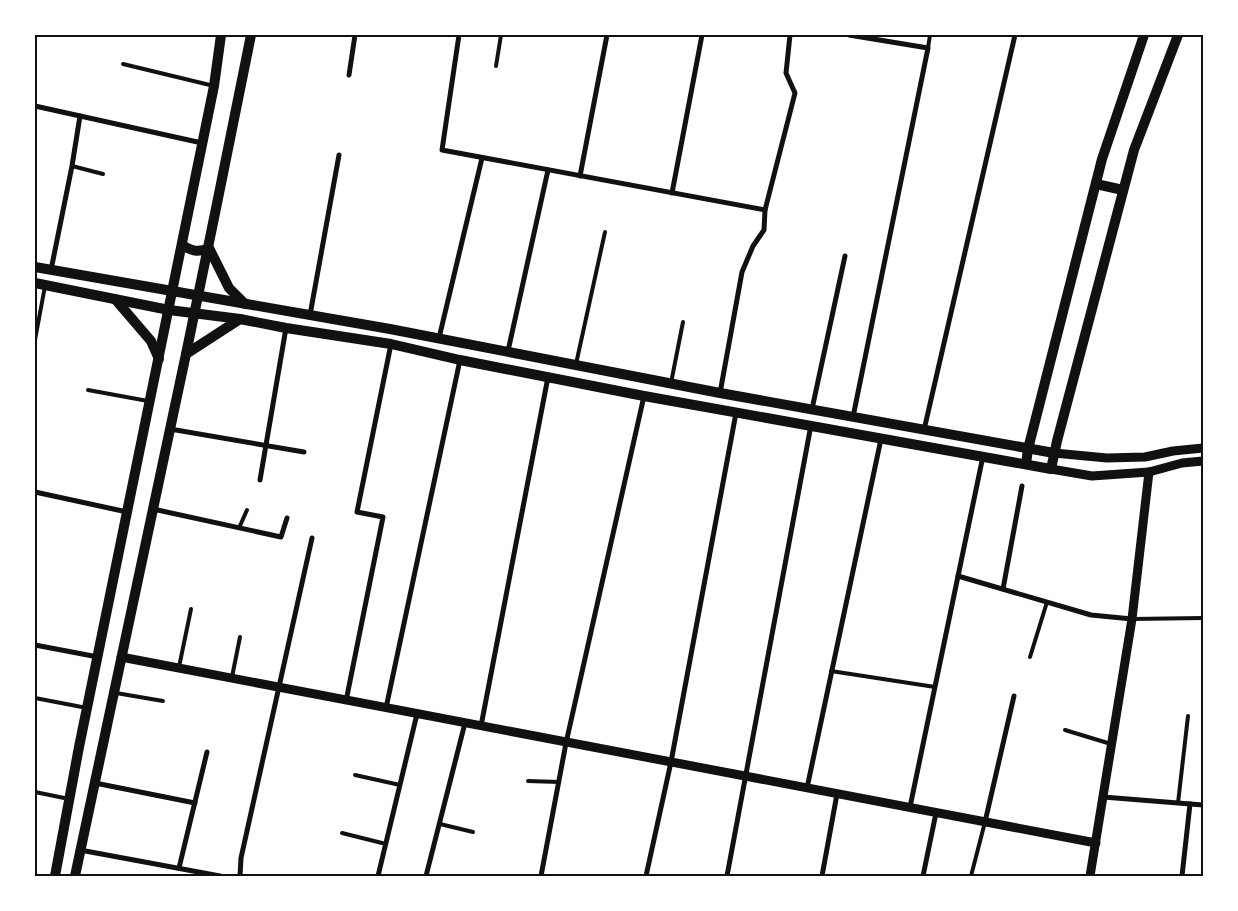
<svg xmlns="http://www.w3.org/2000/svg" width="1238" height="911" viewBox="0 0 1238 911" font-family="'Work Sans',sans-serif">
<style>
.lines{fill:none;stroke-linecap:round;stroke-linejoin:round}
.service{stroke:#111;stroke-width:4}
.minor{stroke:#111;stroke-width:5}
.tertiary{stroke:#111;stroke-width:9}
.secondary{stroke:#111;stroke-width:10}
.neatline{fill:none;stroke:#111;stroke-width:2}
</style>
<rect width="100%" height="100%" fill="#fff"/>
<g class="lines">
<g class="service">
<polyline points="928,48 930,35"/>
<polyline points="123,64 214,86"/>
<polyline points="496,66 501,35"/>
<polyline points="72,166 103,174"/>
<polyline points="35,340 45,286"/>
<polyline points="576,364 605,232"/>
<polyline points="671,383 683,322"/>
<polyline points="88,390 148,401"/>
<polyline points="239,528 247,510"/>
<polyline points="1132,619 1203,618"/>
<polyline points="1030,657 1047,602"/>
<polyline points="179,667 191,609"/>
<polyline points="831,671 935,687"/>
<polyline points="232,677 240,637"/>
<polyline points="116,693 163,701"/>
<polyline points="35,698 87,708"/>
<polyline points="1065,730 1111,744"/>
<polyline points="355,775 400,785"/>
<polyline points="528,781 559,782"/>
<polyline points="35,792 69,799"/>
<polyline points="1178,803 1188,716"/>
<polyline points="440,824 473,832"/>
<polyline points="342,833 386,844"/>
<polyline points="971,876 985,822"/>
</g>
<g class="minor">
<polyline points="459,35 442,150 765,210"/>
<polyline points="849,35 928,48 853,417"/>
<polyline points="349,75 355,35"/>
<polyline points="35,106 202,143"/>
<polyline points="580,176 607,35"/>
<polyline points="672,193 702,35"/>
<polyline points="51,270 72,166 80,116"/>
<polyline points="310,315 339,155"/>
<polyline points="439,338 482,158"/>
<polyline points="508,351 548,170"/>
<polyline points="720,393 742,272 753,246 764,230 765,210 795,93 786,73 790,35"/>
<polyline points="812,409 845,256"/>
<polyline points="170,429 304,452"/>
<polyline points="924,430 1015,35"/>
<polyline points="260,480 286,328"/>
<polyline points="35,492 127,512"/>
<polyline points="153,509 281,537 287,518"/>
<polyline points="958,576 1091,615 1132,619"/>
<polyline points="1003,589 1022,486"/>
<polyline points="35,645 98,657"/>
<polyline points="346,701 383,517 357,512 391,344"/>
<polyline points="386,708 460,360"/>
<polyline points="481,726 548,377"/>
<polyline points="95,783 195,803"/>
<polyline points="807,788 881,439"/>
<polyline points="1103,797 1203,805"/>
<polyline points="910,807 983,456"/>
<polyline points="985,822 1014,696"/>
<polyline points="80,850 220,876"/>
<polyline points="179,868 207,752"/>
<polyline points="240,876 241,858 312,538"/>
<polyline points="378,876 417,714"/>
<polyline points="426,876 465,723"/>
<polyline points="541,876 566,743 644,396"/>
<polyline points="646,876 671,762 736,413"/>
<polyline points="727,876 811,425"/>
<polyline points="822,876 837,794"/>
<polyline points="923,876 936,813"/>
<polyline points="1182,876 1190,804"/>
</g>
<g class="tertiary">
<polyline points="1054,453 1107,458 1145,457 1173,451 1203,448"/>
<polyline points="1051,469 1092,476 1149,472 1182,463 1203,461"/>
<polyline points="121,657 1096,843"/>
<polyline points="1090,876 1132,619 1149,472"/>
</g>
<g class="secondary">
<polyline points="1096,184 1123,190"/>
<path d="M 182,245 C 192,251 198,253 209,248 L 229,288 L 245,304"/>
<polyline points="35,267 390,329 720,393 1054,453"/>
<polyline points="35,283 169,310 240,319 286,328 391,344 460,360 644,396 1051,469 1057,441 1134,150 1178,35"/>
<polyline points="115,299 151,341 159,359"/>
<polyline points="186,354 240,319"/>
<polyline points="1026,464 1028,449 1102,159 1144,35"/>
<polyline points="55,876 79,747 214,86 221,35"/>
<path d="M 75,876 L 186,354 C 208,248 230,141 251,35"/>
</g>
</g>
<rect width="1238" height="911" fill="none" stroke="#ffffff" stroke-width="72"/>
<rect x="36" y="36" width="1166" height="839" class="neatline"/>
</svg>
